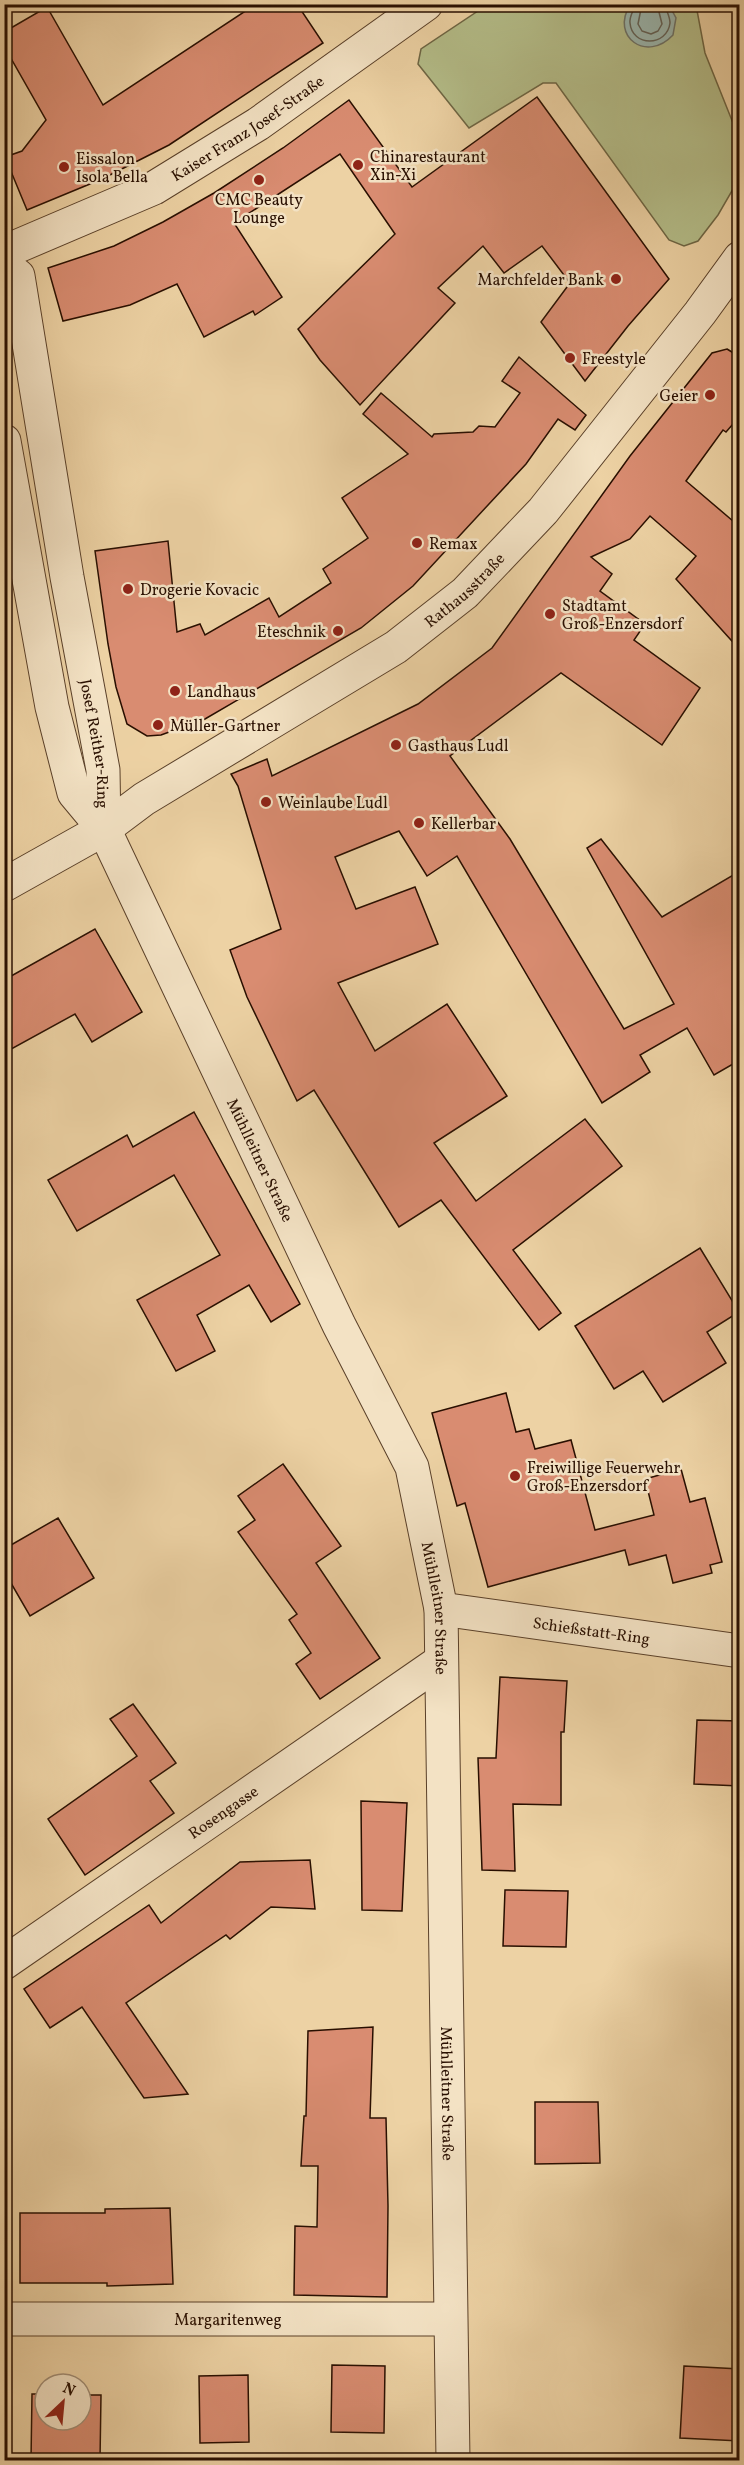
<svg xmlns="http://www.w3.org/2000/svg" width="744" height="2465" viewBox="0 0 744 2465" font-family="Vollkorn,serif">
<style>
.green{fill:#b4bd89;stroke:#6e6644;stroke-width:1.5}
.water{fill:#9ab6ae;stroke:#6d7368;stroke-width:1.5}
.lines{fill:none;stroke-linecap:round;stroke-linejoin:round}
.shore{stroke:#626257;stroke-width:1.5}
.building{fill:#d98c71;stroke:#290f00;stroke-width:1.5}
.minor-casing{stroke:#5a4029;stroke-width:35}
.minor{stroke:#f3e2c4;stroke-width:33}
.poi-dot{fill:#8f2418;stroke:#f3e2c4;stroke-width:2}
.labels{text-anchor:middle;stroke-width:5;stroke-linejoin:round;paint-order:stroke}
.street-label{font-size:16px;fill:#290f00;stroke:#f3e2c4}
.poi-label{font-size:16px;fill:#290f00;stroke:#f3e2c4;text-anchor:start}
</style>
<rect width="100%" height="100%" fill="#edd2a4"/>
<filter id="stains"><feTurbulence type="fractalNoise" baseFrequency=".00333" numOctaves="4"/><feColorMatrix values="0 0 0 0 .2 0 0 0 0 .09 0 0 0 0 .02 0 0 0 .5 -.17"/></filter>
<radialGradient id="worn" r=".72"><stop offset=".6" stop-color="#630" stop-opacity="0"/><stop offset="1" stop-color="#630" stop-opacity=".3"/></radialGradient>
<polygon class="green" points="487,5 696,5 705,53 735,128 740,145 740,177 718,215 698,241 684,246 669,240 556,83 543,83 469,128 418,64 421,49"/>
<path class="water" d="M 630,5 L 669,5 L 676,18 L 673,35 C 647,63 610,37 630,5 Z"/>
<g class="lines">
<g class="shore">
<path d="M 635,4 C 634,11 629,16 630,23 C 632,47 667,47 670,23 C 670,16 666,11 665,4"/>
<polyline points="642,4 638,24 642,31 651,34 658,31 662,24 657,4"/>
</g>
</g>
<g class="building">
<polygon points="256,4 297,4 323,43 169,145 102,179 27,210 5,157 22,151 46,120 4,46 4,32 47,7 103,105"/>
<polygon points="537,97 669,279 628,326 585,381 541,322 570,283 542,246 504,273 483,246 438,288 455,303 360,405 320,360 298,329 395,234 340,154 234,223 282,297 255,315 253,311 204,337 177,284 130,305 63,321 48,268 114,246 163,222 214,193 283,148 349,100 412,187"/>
<polygon points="727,349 740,357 740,416 726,432 723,430 686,481 740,527 740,650 676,579 696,556 650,516 630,539 591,557 612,574 600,591 645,624 634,640 700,688 662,745 561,673 450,756 510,839 624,1029 674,1004 587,848 601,839 662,917 740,871 740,1060 714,1075 687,1028 640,1055 650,1072 602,1103 457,856 427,876 399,831 335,857 356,909 415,887 438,944 338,983 375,1051 447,1004 507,1096 434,1143 476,1201 585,1119 622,1166 513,1250 561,1313 539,1330 441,1200 399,1227 314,1090 297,1101 247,997 230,950 281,929 238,786 231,774 267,759 272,776 418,704 492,648 630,456 712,353"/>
<polygon points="519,357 586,415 575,430 558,419 526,464 413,586 361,628 205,719 161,735 147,736 127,724 116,687 108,644 95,551 168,541 177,632 200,624 205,635 269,598 279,617 331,583 323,569 368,538 342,498 408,454 363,414 381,393 432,437 434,434 473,432 479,426 495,427 520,393 502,381"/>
<polygon points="95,929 142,1012 92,1042 75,1014 4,1053 4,980"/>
<polygon points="194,1112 300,1304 271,1322 249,1285 197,1315 215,1351 176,1371 137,1300 220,1255 174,1175 77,1231 48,1180 127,1135 133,1147"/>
<polygon points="700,1248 739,1312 707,1332 726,1363 663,1402 643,1371 614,1389 575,1326"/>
<polygon points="506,1393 516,1432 529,1429 535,1449 571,1440 595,1530 654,1515 645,1479 681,1469 690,1502 705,1498 722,1562 710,1565 712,1573 673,1583 666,1555 629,1565 625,1550 488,1587 465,1503 457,1506 432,1413"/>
<polygon points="283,1464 341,1546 316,1563 380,1658 320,1699 296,1664 311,1653 289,1620 297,1614 238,1532 255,1520 238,1496"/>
<polygon points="58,1518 94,1578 30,1616 4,1571 4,1549"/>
<polygon points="500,1677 567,1681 564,1732 561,1732 561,1805 513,1804 515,1871 482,1870 478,1758 496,1758"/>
<polygon points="133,1704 176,1763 150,1781 174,1813 85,1875 48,1819 137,1756 110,1719"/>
<polygon points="697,1720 740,1721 740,1786 694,1784"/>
<polygon points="361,1801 407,1803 402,1911 362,1910"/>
<polygon points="310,1860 315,1909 271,1907 230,1939 226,1935 126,2003 188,2094 144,2098 82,2007 50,2028 24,1989 149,1905 161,1923 240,1862"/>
<polygon points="505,1890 568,1891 566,1947 503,1946"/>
<polygon points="373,2027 370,2118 386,2118 388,2206 387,2297 294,2295 295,2226 317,2227 318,2166 301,2166 304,2116 306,2116 308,2031"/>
<polygon points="535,2102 598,2102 600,2163 535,2164"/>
<polygon points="170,2208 173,2284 107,2286 107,2283 20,2283 20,2213 105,2213 105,2209"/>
<polygon points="332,2365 385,2366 384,2433 331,2432"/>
<polygon points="684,2366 740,2369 740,2441 680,2438"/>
<polygon points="248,2375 249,2442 200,2443 199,2376"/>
<polygon points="32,2394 45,2394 45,2420 81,2420 81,2395 101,2395 100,2460 31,2460"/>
</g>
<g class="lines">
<defs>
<g id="minor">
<path id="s1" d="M 4,252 L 154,188 L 258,124 L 426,4"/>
<path id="s2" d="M 4,265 L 18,276 L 67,577 L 103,770 L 104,829"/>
<path id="s3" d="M 4,441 L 52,707 L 74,793 L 104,829 L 339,1325 L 412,1467 L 441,1609 L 453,2460"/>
<path id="s4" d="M 4,885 L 104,829 L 144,799 L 396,647 L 465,593 L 543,511 L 700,313 L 740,258"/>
<path id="s5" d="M 441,1609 L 740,1651"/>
<path id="s6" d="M 4,1963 L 441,1661"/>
<path id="s7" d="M 4,2319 L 449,2319"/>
</g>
</defs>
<use href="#minor" class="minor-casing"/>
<use href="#minor" class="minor"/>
</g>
<g class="poi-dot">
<circle cx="358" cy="165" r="6"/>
<circle cx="64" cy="167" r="6"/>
<circle cx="259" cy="180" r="6"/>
<circle cx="616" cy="279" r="6"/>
<circle cx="570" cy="358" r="6"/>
<circle cx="710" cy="395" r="6"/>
<circle cx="417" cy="543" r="6"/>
<circle cx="128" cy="589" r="6"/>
<circle cx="550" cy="614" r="6"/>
<circle cx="338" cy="631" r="6"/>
<circle cx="175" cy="691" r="6"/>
<circle cx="158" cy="725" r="6"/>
<circle cx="396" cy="745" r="6"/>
<circle cx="266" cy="802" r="6"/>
<circle cx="419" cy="823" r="6"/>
<circle cx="515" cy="1476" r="6"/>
</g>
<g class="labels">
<g class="street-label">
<text dy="6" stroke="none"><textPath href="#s1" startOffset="274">Kaiser Franz Josef-Straße</textPath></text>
<text dy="6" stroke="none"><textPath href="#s4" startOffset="548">Rathausstraße</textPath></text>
<text dy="6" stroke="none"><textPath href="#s2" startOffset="492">Josef Reither-Ring</textPath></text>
<text dy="6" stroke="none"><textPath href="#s3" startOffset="772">Mühlleitner Straße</textPath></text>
<text dy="6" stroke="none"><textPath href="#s3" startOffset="1258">Mühlleitner Straße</textPath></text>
<text dy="6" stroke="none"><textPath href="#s5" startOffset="152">Schießstatt-Ring</textPath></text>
<text dy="6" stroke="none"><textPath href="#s6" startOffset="266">Rosengasse</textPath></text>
<text dy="6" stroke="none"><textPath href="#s3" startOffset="1744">Mühlleitner Straße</textPath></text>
<text dy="6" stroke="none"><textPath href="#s7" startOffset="224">Margaritenweg</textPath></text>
</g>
<g class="poi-label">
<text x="370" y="162">Chinarestaurant<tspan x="370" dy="18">Xin-Xi</tspan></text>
<text x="76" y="164">Eissalon<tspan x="76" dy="18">Isola Bella</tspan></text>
<text x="259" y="205" text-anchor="middle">CMC Beauty<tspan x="259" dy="18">Lounge</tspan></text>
<text x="604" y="285" text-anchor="end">Marchfelder Bank</text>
<text x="582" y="364">Freestyle</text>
<text x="698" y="401" text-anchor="end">Geier</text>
<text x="429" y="549">Remax</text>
<text x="140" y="595">Drogerie Kovacic</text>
<text x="562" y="611">Stadtamt<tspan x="562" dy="18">Groß-Enzersdorf</tspan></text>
<text x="326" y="637" text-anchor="end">Eteschnik</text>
<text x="187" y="697">Landhaus</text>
<text x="170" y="731">Müller-Gartner</text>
<text x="408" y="751">Gasthaus Ludl</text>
<text x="278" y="808">Weinlaube Ludl</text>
<text x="431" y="829">Kellerbar</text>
<text x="527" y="1473">Freiwillige Feuerwehr<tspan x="527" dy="18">Groß-Enzersdorf</tspan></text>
</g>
</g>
<rect width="744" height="2465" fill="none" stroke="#edd2a4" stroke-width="24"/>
<rect x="6" y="6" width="732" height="2453" fill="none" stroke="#290f00" stroke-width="3"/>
<rect x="12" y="12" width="720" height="2441" fill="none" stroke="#290f00" stroke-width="1.5"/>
<g transform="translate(63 2402) rotate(26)"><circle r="28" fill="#f3e2c4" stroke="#a28e76" stroke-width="1.5"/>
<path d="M0-4.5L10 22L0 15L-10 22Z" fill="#8f2418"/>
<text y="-9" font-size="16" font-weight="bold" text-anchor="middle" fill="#290f00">N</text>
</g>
<rect width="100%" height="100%" filter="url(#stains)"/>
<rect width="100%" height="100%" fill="url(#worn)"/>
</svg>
